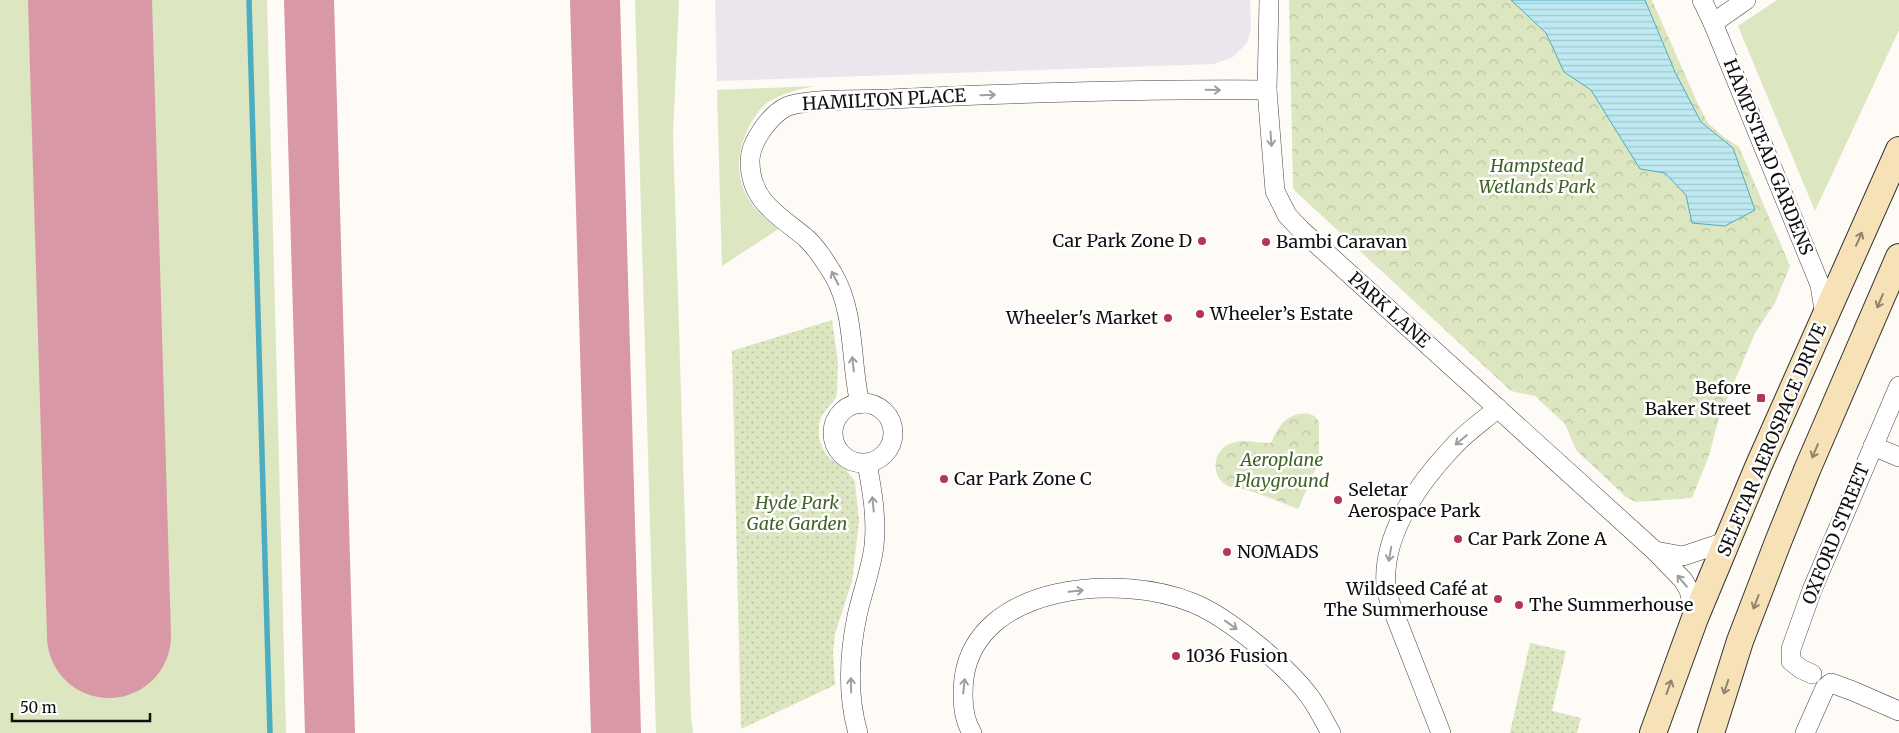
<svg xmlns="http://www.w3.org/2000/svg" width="1899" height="733" viewBox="0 0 1899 733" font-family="Merriweather,serif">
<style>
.industrial{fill:#ebe6ee}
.grass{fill:#dce6c1}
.park{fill:url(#park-crowns)}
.garden{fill:url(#garden-dots)}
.water{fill:url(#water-rules);stroke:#4cacc1}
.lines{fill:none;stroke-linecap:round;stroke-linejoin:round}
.stream{stroke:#4cacc1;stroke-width:5.5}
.taxiway{stroke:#d998a6;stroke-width:50}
.runway{stroke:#d998a6;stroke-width:124}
.street-casing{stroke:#434343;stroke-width:20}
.secondary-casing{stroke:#323232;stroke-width:28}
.street{stroke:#fff;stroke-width:19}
.secondary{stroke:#f7e2b7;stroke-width:26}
.oneway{stroke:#9f9f9f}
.oneway2{stroke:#8f846c}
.poi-dot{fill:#b43557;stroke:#fff;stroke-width:2}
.labels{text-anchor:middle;stroke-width:5;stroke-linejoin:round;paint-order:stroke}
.street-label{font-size:18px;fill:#101010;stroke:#fff}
.park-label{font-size:18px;font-style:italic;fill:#406326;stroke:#fff}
.poi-label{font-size:18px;fill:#101010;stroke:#fff;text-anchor:start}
</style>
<defs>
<pattern id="park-crowns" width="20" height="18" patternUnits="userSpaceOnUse" patternTransform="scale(1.25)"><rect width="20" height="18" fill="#dce6c1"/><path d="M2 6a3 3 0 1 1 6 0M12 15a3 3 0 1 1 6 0" fill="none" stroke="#bcc4a5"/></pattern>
<pattern id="garden-dots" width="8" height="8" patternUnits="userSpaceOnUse" patternTransform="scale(1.25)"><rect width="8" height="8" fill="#dce6c1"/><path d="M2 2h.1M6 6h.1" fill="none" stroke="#bcc4a5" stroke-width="1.8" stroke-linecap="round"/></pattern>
<pattern id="water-rules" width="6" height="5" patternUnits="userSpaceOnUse" patternTransform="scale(1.25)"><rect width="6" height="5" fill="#bee9f1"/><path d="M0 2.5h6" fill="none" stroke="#a2c7ce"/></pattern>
</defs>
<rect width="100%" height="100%" fill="#fefaf5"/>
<polygon class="industrial" points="715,0 1250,0 1251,28 1247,43 1233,57 1214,64 717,81"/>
<g class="grass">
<polygon points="0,0 267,0 286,733 0,733"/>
<polygon points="635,0 679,0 673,135 691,717 693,733 656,733"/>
<polygon points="1777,0 1899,0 1899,30 1815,211 1738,26"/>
<path d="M 814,86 C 797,90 782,93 767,103 C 759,109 753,119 749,127 C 728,167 741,207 780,228 L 722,266 L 717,90 Z"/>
</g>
<g class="park">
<polygon points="1289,0 1652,0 1697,102 1708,123 1725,138 1739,147 1790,266 1775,303 1755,333 1719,418 1709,456 1692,498 1636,502 1626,497 1576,450 1565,424 1535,396 1511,391 1294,190 1293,186"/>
<path d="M 1298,414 C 1308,413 1314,413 1319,422 L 1319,461 L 1298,509 C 1280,502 1263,495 1244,489 C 1238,488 1231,488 1226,485 C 1209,474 1214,448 1232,443 C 1243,439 1259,443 1271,443 C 1278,428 1282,419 1298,414 Z"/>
</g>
<g class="garden">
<polygon points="832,320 838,362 837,392 836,398 822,415 819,424 819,438 823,449 829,458 845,469 855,481 859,521 852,581 835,634 833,651 835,685 741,729 732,351"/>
<polygon points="1530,643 1566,651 1552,711 1581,718 1577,733 1510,733"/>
</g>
<polygon class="water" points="1511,0 1645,0 1675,72 1701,122 1733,148 1755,210 1725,226 1692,223 1686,195 1665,173 1640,169 1591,90 1564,72 1546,33"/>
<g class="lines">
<polyline class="stream" points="249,0 270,733"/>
<g class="taxiway">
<polyline points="309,0 330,733"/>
<polyline points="595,0 616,733"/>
</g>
<polyline class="runway" points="90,0 109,636"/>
<defs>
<g id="street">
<polyline points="1269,0 1267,90 1275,191 1287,215 1300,229 1655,551 1683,580 1689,590 1695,618"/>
<polyline points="1702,0 1713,23 1820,285 1825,316"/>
<polyline points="1713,23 1746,0"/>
<circle cx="863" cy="433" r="30"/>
<path d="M 860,404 C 850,362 856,313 833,274 C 825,261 817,248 806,238 C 779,215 750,202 750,161 C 750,142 770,115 786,107 C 804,98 866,100 889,99 C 1015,93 1141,89 1267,90"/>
<polyline points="1873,446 1899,457"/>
<polyline points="1655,551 1683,556 1719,544 1730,536"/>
<polyline points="1812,674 1801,669 1791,661 1791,649 1812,590 1899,386"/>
<path d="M 858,733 C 847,695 849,655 857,616 C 862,593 871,570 874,546 C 877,518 872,490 867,463"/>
<path d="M 972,733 C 962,717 962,696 964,678 C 977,583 1122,573 1193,603 C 1228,617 1287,666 1310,697 C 1318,708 1324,721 1331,733"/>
<path d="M 1441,733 L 1391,605 C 1389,599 1386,592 1386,586 C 1382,535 1418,484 1452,448 C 1465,433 1483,421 1498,408"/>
<polyline points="1805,733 1825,688 1831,683 1853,691 1899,711"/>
</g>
<g id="secondary">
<polyline points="1653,733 1695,618 1758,467 1899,150"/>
<polyline points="1711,733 1740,641 1778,542 1807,470 1899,257"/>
</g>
</defs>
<use href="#street" class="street-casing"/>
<use href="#secondary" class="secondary-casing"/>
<use href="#street" class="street"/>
<use href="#secondary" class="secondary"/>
</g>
<defs><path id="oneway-shaft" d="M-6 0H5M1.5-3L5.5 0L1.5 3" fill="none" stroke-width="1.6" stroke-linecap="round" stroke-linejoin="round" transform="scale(1.25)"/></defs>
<g class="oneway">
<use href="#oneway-shaft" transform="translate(1213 90) rotate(1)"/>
<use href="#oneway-shaft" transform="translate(988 95) rotate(-2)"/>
<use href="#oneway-shaft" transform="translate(1271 139) rotate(86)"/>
<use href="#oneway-shaft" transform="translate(835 278) rotate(-117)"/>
<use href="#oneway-shaft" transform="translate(853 364) rotate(-96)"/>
<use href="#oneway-shaft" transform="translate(1461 440) rotate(140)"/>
<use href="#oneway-shaft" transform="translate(873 504) rotate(-96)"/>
<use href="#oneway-shaft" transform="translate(1390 554) rotate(100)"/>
<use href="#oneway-shaft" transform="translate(1682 581) rotate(-130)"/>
<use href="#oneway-shaft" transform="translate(1076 591) rotate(-6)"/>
<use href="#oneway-shaft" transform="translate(1231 625) rotate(36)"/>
<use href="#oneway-shaft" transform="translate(851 685) rotate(-91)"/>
<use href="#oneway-shaft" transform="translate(964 686) rotate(-84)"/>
</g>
<g class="oneway2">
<use href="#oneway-shaft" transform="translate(1859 239) rotate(-66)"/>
<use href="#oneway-shaft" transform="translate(1880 301) rotate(113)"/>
<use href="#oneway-shaft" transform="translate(1815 451) rotate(113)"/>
<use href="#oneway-shaft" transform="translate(1756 602) rotate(111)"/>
<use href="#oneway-shaft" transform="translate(1669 687) rotate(-70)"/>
<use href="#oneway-shaft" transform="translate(1726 687) rotate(108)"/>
</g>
<g class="poi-dot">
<circle cx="1202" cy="241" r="5"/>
<circle cx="1266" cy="242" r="5"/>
<circle cx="1200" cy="314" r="5"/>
<circle cx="1168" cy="318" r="5"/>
<rect x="1756" y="393" width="10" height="10" rx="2.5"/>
<circle cx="944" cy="479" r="5"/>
<circle cx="1338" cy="500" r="5"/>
<circle cx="1458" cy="539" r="5"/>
<circle cx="1227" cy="552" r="5"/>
<circle cx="1498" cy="599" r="5"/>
<circle cx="1519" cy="605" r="5"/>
<circle cx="1176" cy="656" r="5"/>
</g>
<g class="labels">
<g class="street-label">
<text transform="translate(884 100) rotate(-3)" y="6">HAMILTON PLACE</text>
<text transform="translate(1768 157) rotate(68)" y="6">HAMPSTEAD GARDENS</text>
<text transform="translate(1389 310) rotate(42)" y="6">PARK LANE</text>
<text transform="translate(1772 440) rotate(-67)" y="6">SELETAR AEROSPACE DRIVE</text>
<text transform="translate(1836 534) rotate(-68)" y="6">OXFORD STREET</text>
</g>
<g class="park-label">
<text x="1537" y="172">Hampstead<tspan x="1537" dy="21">Wetlands Park</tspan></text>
<text x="1282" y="466">Aeroplane<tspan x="1282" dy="21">Playground</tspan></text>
<text x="797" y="509">Hyde Park<tspan x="797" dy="21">Gate Garden</tspan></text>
</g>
<g class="poi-label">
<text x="1192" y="247" text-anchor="end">Car Park Zone D</text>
<text x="1276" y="248">Bambi Caravan</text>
<text x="1210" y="320">Wheeler’s Estate</text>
<text x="1158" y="324" text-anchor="end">Wheeler's Market</text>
<text x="1751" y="394" text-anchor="end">Before<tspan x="1751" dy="21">Baker Street</tspan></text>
<text x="954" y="485">Car Park Zone C</text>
<text x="1348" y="496">Seletar<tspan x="1348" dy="21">Aerospace Park</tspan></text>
<text x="1468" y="545">Car Park Zone A</text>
<text x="1237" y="558">NOMADS</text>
<text x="1488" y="595" text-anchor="end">Wildseed Café at<tspan x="1488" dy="21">The Summerhouse</tspan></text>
<text x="1529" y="611">The Summerhouse</text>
<text x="1186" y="662">1036 Fusion</text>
</g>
</g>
<path d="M12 713v8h138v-8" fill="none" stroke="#101010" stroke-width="2.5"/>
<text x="20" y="713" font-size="15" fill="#101010" stroke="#ffffff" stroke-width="4" paint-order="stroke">50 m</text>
</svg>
